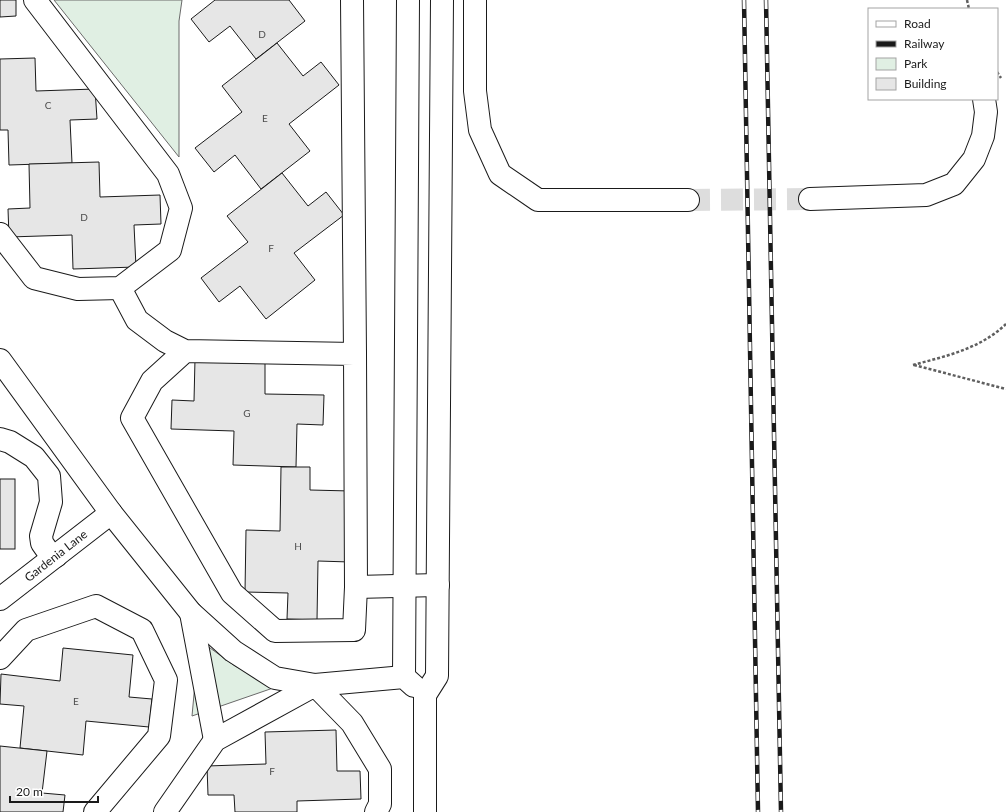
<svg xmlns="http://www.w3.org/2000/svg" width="1006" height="812" viewBox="0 0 1006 812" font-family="Lato,sans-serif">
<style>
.green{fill:#e0efe3;stroke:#6a6a6a}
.building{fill:#e6e6e6;stroke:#1a1a1a}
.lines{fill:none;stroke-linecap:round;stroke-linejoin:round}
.minor-tunnel{stroke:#ddd;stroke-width:22;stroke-dasharray:22 11;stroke-linecap:butt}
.minor-casing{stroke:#1a1a1a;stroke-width:24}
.path{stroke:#5f5f5f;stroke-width:2.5;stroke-dasharray:3 2;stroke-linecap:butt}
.minor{stroke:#fff;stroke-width:22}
.rail-casing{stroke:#1a1a1a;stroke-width:4.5}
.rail{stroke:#fff;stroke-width:3;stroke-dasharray:9;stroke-linecap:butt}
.labels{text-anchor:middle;stroke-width:3;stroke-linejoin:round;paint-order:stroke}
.number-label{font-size:10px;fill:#4d4d4d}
.street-label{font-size:12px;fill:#1a1a1a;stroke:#fff}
</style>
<rect width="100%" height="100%" fill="#fff"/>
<g class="green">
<polygon points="54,0 182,0 179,21 179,157"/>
<polygon points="199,640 235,666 276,687 192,716"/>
</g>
<g class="building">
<polygon points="0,0 16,0 16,16 0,17"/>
<polygon points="215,0 289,0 305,21 256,59 230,26 209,42 191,19"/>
<polygon points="277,43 303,76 321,62 339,85 289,124 310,151 261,189 235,155 214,172 195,148 242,112 222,86"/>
<polygon points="35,58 36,91 95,89 97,119 70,120 72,163 9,165 8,130 0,130 0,59"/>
<polygon points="99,162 100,197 160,195 161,224 134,225 136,267 73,269 72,235 9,237 8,209 30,208 29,164"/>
<polygon points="282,173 308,206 326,192 344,215 294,253 315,280 266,319 240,286 219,302 201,278 248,242 227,216"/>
<polygon points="195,359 265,361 265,394 324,395 323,425 297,424 296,467 233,465 234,431 171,429 172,400 194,401"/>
<polygon points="281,467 310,467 310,490 351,491 350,562 318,561 317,620 287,619 288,593 245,592 246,530 280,531"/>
<rect x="0" y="479" width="15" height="70"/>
<polygon points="63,648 133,655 129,697 152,699 149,727 86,721 83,755 20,748 24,706 0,704 1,674 60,681"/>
<polygon points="336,730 337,771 360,771 361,799 297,801 297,812 235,812 234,795 208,795 207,766 266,764 265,732"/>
<polygon points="0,746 47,751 42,793 65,795 63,812 0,812"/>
</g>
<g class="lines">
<polyline class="minor-tunnel" points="688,200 810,199"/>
<defs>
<g id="minor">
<polyline points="352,0 355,354"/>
<polyline points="475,0 475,91 480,130 500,174 538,200 688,200"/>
<polyline points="810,199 926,195 954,184 974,159 983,136 986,112 984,99"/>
<polyline points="0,234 34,278 78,289 120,288 170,250 181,208 168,174 35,0"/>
<polyline points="120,288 137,320 165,341 185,351 355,354 356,587 354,630 275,631 232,593 132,418 152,381 185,351"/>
<polyline points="0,360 111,513 191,613 233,651 275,678 315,685 404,677 414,686"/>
<polyline points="0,439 10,442 34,457 49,476 51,502 41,536 42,543 49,553 56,556"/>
<polyline points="356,587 438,585"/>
<polyline points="0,599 111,513"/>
<polyline points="191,613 215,740"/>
<polyline points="0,658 26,630 96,606 142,630 166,680 159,736 95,812"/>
<polyline points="404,677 408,0"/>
<polyline points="165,812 215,740 315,685 352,723 380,769 380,804 376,812"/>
<polyline points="425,812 425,695 437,676 442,0"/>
</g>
</defs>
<use href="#minor" class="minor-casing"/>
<g class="path">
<polyline points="967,0 969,9"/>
<polyline points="997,72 1001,78"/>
<path d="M 913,365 C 946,356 980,349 1006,324"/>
<polyline points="914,365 1006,389"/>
</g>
<use href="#minor" class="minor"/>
<defs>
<g id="rail">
<polyline points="744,0 758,812"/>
<polyline points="766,0 781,812"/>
</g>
</defs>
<use href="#rail" class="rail-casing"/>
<use href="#rail" class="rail"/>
</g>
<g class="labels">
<g class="number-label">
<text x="262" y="38">D</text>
<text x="48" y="109">C</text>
<text x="265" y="122">E</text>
<text x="84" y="221">D</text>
<text x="271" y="252">F</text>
<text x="247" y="417">G</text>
<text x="298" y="550">H</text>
<text x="76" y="705">E</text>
<text x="272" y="775">F</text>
</g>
<g class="street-label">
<text transform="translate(56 556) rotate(-38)" y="4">Gardenia Lane</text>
</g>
</g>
<rect x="868" y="8" width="130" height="92" fill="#ffffff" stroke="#a3a3a3"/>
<rect x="876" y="21" width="20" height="6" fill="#ffffff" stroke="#a3a3a3"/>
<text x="904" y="28" font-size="12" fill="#1a1a1a">Road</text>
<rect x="876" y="41" width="20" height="6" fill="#1a1a1a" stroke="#a3a3a3"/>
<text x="904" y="48" font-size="12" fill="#1a1a1a">Railway</text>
<rect x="876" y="58" width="20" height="12" fill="#e0efe3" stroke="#a3a3a3"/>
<text x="904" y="68" font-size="12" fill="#1a1a1a">Park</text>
<rect x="876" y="78" width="20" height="12" fill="#e6e6e6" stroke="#a3a3a3"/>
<text x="904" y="88" font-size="12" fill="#1a1a1a">Building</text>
<path d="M10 796v6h88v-6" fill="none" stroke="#1a1a1a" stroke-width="2"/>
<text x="16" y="796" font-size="12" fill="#1a1a1a" stroke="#ffffff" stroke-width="3" paint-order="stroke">20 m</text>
</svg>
